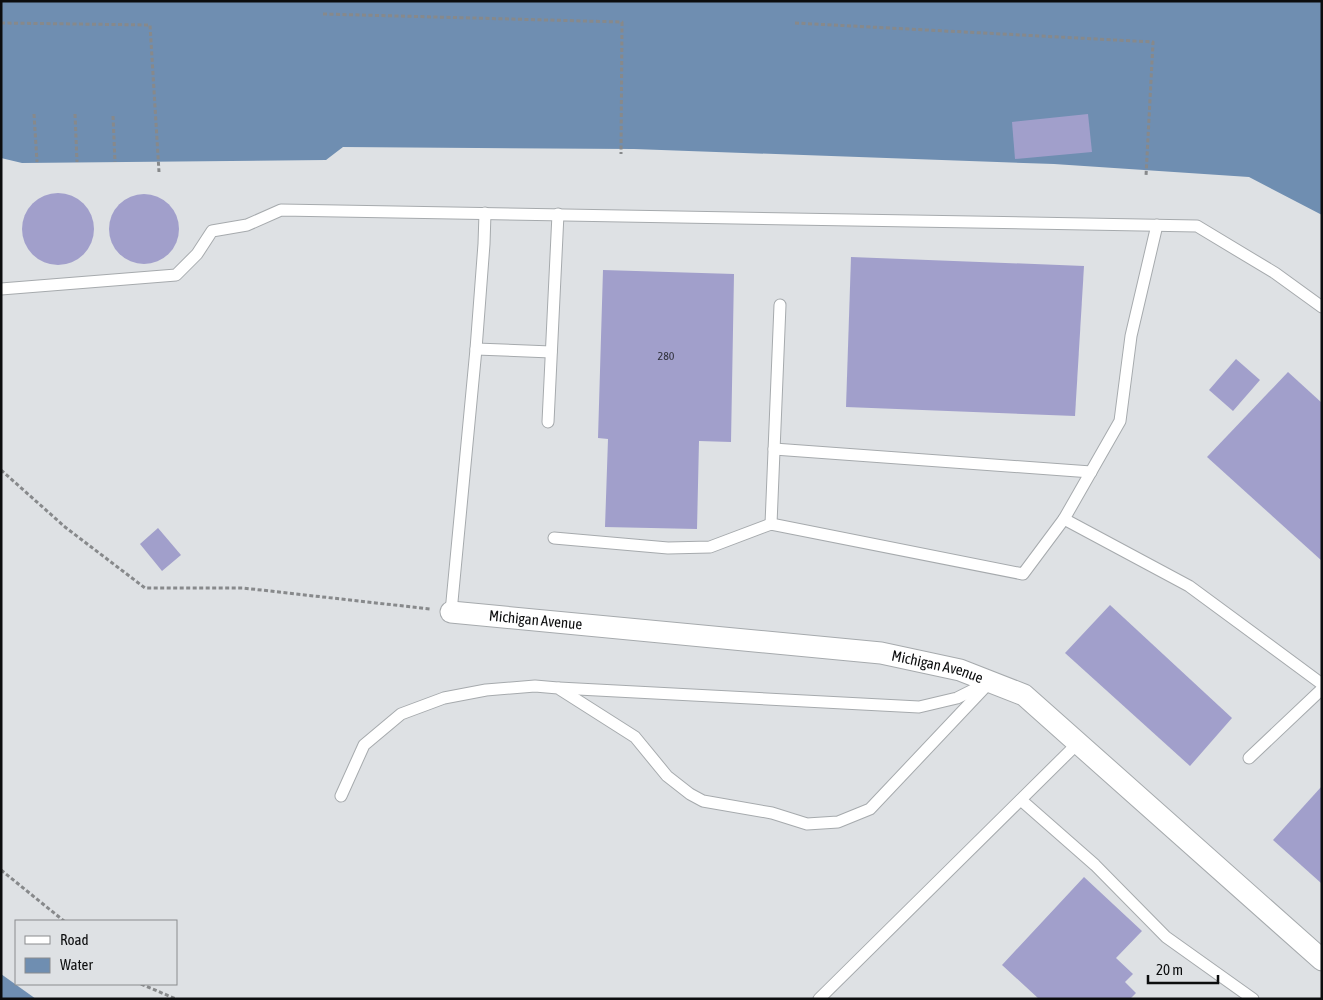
<svg xmlns="http://www.w3.org/2000/svg" width="1323" height="1000" viewBox="0 0 1323 1000" font-family="'Asap Condensed',sans-serif">
<style>
.water{fill:#6f8eb1}
.building{fill:#a19fcb}
.lines{fill:none;stroke-linecap:round;stroke-linejoin:round}
.service-casing{stroke:#a6aaad;stroke-width:13}
.minor-casing{stroke:#a6aaad;stroke-width:23}
.path{stroke:#87898b;stroke-width:3;stroke-dasharray:4 2.5;stroke-linecap:butt}
.service{stroke:#fff;stroke-width:11}
.minor{stroke:#fff;stroke-width:21}
.labels{text-anchor:middle;stroke-width:5;stroke-linejoin:round;paint-order:stroke}
.number-label{font-size:12px;fill:#31323d}
.street-label{font-size:15px;fill:#0c0d0e;stroke:#dee1e4}
</style>
<rect width="100%" height="100%" fill="#dee1e4"/>
<g class="water">
<polygon points="1,1 1322,1 1322,215 1249,177 1054,164 634,149 343,147 326,160 22,163 1,158"/>
<polygon points="1,974 36,999 1,999"/>
</g>
<g class="building">
<polygon points="1088,114 1092,152 1015,159 1012,122"/>
<circle cx="58" cy="229" r="36"/>
<circle cx="144" cy="229" r="35"/>
<polygon points="851,257 1084,266 1075,416 846,407"/>
<polygon points="603,270 734,274 731,442 699,441 697,529 605,527 608,439 598,438"/>
<polygon points="1236,359 1260,380 1233,411 1209,390"/>
<polygon points="1288,372 1322,403 1322,561 1207,457"/>
<polygon points="158,528 181,555 162,571 140,544"/>
<polygon points="1110,605 1232,718 1190,766 1065,653"/>
<polygon points="1322,786 1322,882 1321,883 1273,840"/>
<polygon points="1084,877 1142,931 1116,958 1133,974 1125,982 1136,993 1130,999 1039,999 1002,965"/>
</g>
<g class="lines">
<defs>
<g id="service">
<polyline points="1157,225 1131,336 1120,421 1064,519 1189,586 1322,684"/>
<polyline points="1,289 176,275 197,254 212,231 247,225 281,210 1197,226 1275,273 1322,307"/>
<polyline points="476,349 551,352"/>
<polyline points="548,422 558,214"/>
<polyline points="774,449 1091,472"/>
<polyline points="771,524 780,305"/>
<polyline points="554,538 668,548 710,547 771,524 1023,574 1064,519"/>
<polyline points="451,612 476,349 484,244 485,213"/>
<polyline points="559,688 919,707 957,698 981,686"/>
<polyline points="1249,758 1322,689"/>
<polyline points="341,796 364,745 401,714 444,698 486,690 535,686 558,688 635,737 667,776 690,794 703,801 772,813 807,824 838,822 870,809 990,682"/>
<polyline points="1021,800 1095,865 1166,937 1253,999"/>
<polyline points="819,999 1078,743"/>
</g>
<g id="minor">
<path id="s1" d="M 451,612 L 881,653 L 960,670 L 1024,695 L 1322,960"/>
</g>
</defs>
<use href="#service" class="service-casing"/>
<use href="#minor" class="minor-casing"/>
<g class="path">
<polyline points="323,14 622,22 621,154"/>
<polyline points="1,23 150,25 159,172"/>
<polyline points="795,23 1153,42 1146,176"/>
<polyline points="34,114 37,162"/>
<polyline points="75,114 77,162"/>
<polyline points="113,116 115,162"/>
<polyline points="1,470 65,527 145,588 243,588 430,609"/>
<polyline points="1,870 64,921"/>
<polyline points="141,984 176,999"/>
</g>
<use href="#service" class="service"/>
<use href="#minor" class="minor"/>
</g>
<g class="labels">
<g class="number-label">
<text x="666" y="360">280</text>
</g>
<g class="street-label">
<text dy="5" stroke="none"><textPath href="#s1" startOffset="85">Michigan Avenue</textPath></text>
<text dy="5" stroke="none"><textPath href="#s1" startOffset="490">Michigan Avenue</textPath></text>
</g>
</g>
<rect width="1323" height="1000" fill="none" stroke="#0c0d0e" stroke-width="5"/>
<rect x="15" y="920" width="162" height="65" fill="#dee1e4" stroke="#8a8c8e"/>
<rect x="25" y="936" width="25" height="8" fill="#ffffff" stroke="#8a8c8e"/>
<text x="60" y="945" font-size="15" fill="#0c0d0e">Road</text>
<rect x="25" y="958" width="25" height="15" fill="#6f8eb1" stroke="#8a8c8e"/>
<text x="60" y="970" font-size="15" fill="#0c0d0e">Water</text>
<path d="M1148 975v8h70v-8" fill="none" stroke="#0c0d0e" stroke-width="2.5"/>
<text x="1156" y="975" font-size="15" fill="#0c0d0e" stroke="#dee1e4" stroke-width="4" paint-order="stroke">20 m</text>
</svg>
